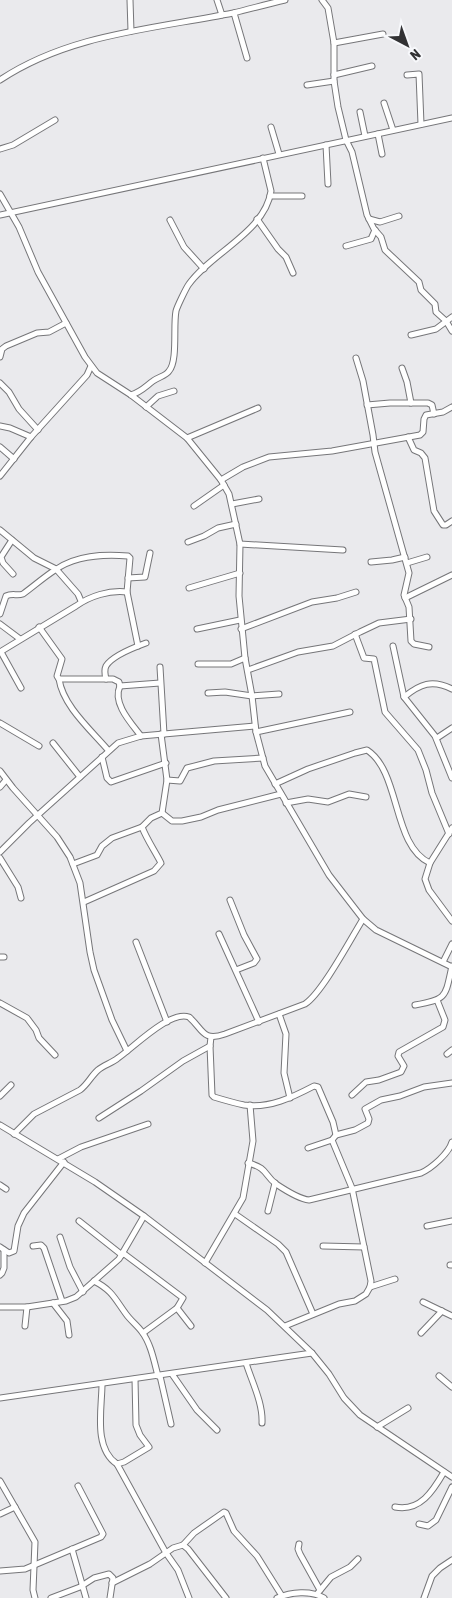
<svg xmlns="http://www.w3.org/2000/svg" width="452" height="1598" viewBox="0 0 452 1598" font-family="'Asap Condensed',sans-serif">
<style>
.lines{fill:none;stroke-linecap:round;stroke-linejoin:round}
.minor-casing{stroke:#767679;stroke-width:7}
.minor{stroke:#fff;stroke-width:5}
</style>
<rect width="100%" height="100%" fill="#eaeaed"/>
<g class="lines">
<defs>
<g id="minor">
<polyline points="130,0 131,31"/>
<polyline points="217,0 222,15"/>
<polyline points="322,0 328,8 334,43 334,81 338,107 346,140 352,152 367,215 374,229 381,237 385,250 419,282 421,290 435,304 436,312 446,321 452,331"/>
<polyline points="234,13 247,58"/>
<polyline points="334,43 383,34"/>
<polyline points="334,75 372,66"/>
<polyline points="407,75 419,74 421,124"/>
<path d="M 0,80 C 69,34 153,29 233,13 C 250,9 267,4 285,0"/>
<polyline points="307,85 334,81"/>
<polyline points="384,103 393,130"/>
<polyline points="360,112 365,136"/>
<polyline points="271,127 279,154"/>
<polyline points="378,134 382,154"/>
<polyline points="326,145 328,184"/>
<polyline points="0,149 13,145 55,120"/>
<polyline points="0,194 19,227 38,272 85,357 97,373 131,395 187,438 221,480 229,494 240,544 239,596 245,658 252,696 256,732 265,766 329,875 363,919 376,930 452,967"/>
<polyline points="270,196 302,196"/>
<polyline points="0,215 452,118"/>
<polyline points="257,219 278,249 286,257 293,273"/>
<polyline points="369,219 380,222 399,216"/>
<polyline points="170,220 184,247 204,269"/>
<polyline points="346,246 371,239 375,230"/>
<polyline points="411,335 436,329 452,317"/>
<polyline points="0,357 2,349 6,346 37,333 49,332 66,323"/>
<polyline points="356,358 363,381 373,435 375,452 409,573 404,595 409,607 411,641 414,644 429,647"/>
<polyline points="402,368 407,382 411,403"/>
<polyline points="0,383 9,392 19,409 38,430"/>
<path d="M 131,395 C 141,392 145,387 153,381 C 158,377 166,376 169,371 C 178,361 173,326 176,311 C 177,307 186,288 189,284 C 211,253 265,232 271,191 L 263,158"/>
<polyline points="367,405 390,403 428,403 432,405 434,414"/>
<polyline points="146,407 158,396 174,391"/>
<polyline points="0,426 10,428 31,437"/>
<polyline points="408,437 414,450 421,453 425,458 434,511 443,525 446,525 452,521"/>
<polyline points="187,438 258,408"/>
<polyline points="0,447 14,459"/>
<polyline points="0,476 31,437 87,375 91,366"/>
<polyline points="221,480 243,467 269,457 332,451 420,435 423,432 424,419 426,415 443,412 452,407"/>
<polyline points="232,504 259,499"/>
<polyline points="194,506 224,485"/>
<polyline points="0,530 34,558 56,569 78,594 81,601"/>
<polyline points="12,540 1,557 3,563 13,574"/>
<polyline points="188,542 204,536 218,528 236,524"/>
<polyline points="240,544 343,550"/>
<polyline points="371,562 392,560 405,557"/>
<polyline points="407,563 427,557"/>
<polyline points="128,578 145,577 150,553"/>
<polyline points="189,588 240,573"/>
<polyline points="405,598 452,575"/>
<path d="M 0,614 L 6,596 C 12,593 17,596 23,594 C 34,586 44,577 55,570 C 76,555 103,554 128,556 L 130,558 L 127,592 L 138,646"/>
<polyline points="0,624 20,639"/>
<polyline points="39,627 62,659 57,676 59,679 113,679 119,682 120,686"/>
<polyline points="197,629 240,620"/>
<polyline points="241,629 312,602 337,598 356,592"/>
<polyline points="355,634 364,658 374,659 385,712 418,750 426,770 432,793 449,834"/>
<polyline points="393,646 404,697 435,736 452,778"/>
<path d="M 0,652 L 76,606 C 90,596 109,590 127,592"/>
<polyline points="1,652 21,688"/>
<polyline points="198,664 231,664 245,658"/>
<polyline points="160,667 164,734"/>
<polyline points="248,670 298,652 333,646 360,632 379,623 411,619"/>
<path d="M 59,679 C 63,706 91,730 108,750"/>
<path d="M 106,679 C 105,675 104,670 106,666 C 112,656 135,647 146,643"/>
<path d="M 120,686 C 112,703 131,723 141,736"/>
<polyline points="120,686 160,683"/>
<polyline points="208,693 225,692 252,696 279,694"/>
<path d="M 404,697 C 420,684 432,679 452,689"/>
<polyline points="0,723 39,746"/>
<polyline points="256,732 350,712"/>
<polyline points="437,738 452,728"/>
<polyline points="53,743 80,777"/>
<polyline points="102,757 107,778 111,782 166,763"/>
<polyline points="0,771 13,788 57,837 70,857 80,883 90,952 94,970 112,1020 127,1051"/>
<polyline points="167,780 180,781 187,768 214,761 263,758"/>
<path d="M 275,784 L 308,769 L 355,753 L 367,750 C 401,772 392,846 430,863"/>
<polyline points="0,787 6,780"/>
<polyline points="286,803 308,799 328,802 349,794 366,797"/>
<polyline points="162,813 172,821 182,821 201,817 218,810 281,794"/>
<polyline points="452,828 430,863 425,879 429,890 452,921"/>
<polyline points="0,852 29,823 118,743 141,736 255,726"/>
<polyline points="0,858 18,887 21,898"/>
<polyline points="73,864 97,855 102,846 112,838 142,827 151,818 162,813 167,780 161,734"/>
<polyline points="230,900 244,935 257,959 254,963 236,970"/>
<path d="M 84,902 L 154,871 L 161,863 C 155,851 147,840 142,827"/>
<polyline points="219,934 259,1022"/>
<polyline points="136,942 167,1022"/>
<polyline points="0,957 4,957"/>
<polyline points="443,962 452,944"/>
<polyline points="0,1003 27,1018 36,1030 39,1038 55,1055"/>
<path d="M 415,1005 C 447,999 445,998 452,966"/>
<polyline points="279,1014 286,1034 284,1073 290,1098"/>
<path d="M 211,1037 L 210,1046 L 212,1095 L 214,1097 C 224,1100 234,1103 244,1105 C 269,1109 293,1097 314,1086 L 318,1087 L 333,1122 L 336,1135 L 332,1140 L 308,1148"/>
<polyline points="447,1054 452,1050"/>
<polyline points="352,1095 366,1082 379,1080 401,1072 404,1066 398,1056 399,1052 443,1027 445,1020 437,1000"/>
<polyline points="0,1096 11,1085"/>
<polyline points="99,1118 141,1091 183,1061 210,1046"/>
<polyline points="0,1125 95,1182 144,1216 267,1310 312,1353 329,1374 344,1398 360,1415 452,1477"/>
<path d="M 14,1134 L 34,1114 L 80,1090 C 88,1084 91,1076 98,1070 C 104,1065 112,1063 118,1058 C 134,1047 170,1010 189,1017 C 203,1029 202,1042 225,1034 L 305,1004 C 322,993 350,940 363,919"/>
<polyline points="336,1135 355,1130 368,1123 369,1119 365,1109 381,1100 400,1096 424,1087 452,1083"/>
<polyline points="58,1159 81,1147 148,1124"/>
<path d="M 248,1163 C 268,1168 264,1175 276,1184 C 285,1190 299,1199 309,1200 L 421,1173 C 432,1168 449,1153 452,1142"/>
<polyline points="0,1185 6,1189"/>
<polyline points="268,1211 275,1183"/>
<polyline points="235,1214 278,1244 286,1252 313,1314"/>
<polyline points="79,1221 122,1255"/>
<polyline points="427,1226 452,1221"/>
<polyline points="60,1237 70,1267 83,1292"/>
<polyline points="33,1246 41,1245 44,1248 62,1301"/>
<polyline points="323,1246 364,1247"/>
<polyline points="0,1247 9,1253 14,1251 18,1226 24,1213 64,1162"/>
<polyline points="123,1253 183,1298 177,1308 143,1333"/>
<polyline points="205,1263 243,1198 253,1141 250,1105"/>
<polyline points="450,1265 452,1265"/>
<polyline points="0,1275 2,1273 4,1268 4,1250"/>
<path d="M 94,1281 C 112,1290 115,1299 126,1314 C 131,1321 137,1325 142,1332 C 151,1344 154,1361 158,1376"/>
<polyline points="370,1287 395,1279"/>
<polyline points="423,1302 452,1316"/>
<polyline points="53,1303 67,1321 69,1335"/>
<polyline points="0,1307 27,1307 66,1301 76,1297 119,1259 144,1216"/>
<polyline points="177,1308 191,1326"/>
<polyline points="25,1326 27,1307"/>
<polyline points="285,1326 339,1304 355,1301 366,1294 370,1287 371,1281 352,1188 332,1140"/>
<polyline points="421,1333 442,1311"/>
<path d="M 246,1363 C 252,1382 263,1403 262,1423"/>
<polyline points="172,1374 197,1410 217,1430"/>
<polyline points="160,1376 171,1424"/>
<polyline points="439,1376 452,1387"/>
<path d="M 102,1384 C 102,1408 93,1448 117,1464 L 166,1553 L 178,1570 L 189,1598"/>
<polyline points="0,1398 312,1353"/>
<polyline points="377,1427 408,1408"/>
<polyline points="117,1464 124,1462 149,1447 140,1435 136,1425 135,1379"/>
<polyline points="0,1481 35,1542 33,1590 35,1598"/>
<path d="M 395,1507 C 420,1512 433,1491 444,1472"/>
<polyline points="0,1514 15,1507"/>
<polyline points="419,1524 428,1526 436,1520 452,1487"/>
<polyline points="299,1544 298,1549 300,1554 320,1590"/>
<polyline points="183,1545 188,1549 226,1598"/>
<polyline points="72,1549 86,1598"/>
<polyline points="0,1571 25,1569 101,1537 103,1534 78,1486"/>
<polyline points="112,1583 150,1564 173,1548 183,1545 194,1533 224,1512 226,1513 234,1531 257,1556 282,1596"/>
<polyline points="317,1594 331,1577 350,1567 358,1559"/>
<polyline points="51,1598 80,1587 94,1578 109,1574 113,1578 110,1598"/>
<path d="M 277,1598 C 291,1592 311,1590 324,1598"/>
<polyline points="424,1598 432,1576 440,1568 452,1560"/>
</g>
</defs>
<use href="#minor" class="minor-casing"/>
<use href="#minor" class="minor"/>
</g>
<g transform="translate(407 45) rotate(139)" stroke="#f7f8fb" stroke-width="4" paint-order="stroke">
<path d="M0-4L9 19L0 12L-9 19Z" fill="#323234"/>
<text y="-8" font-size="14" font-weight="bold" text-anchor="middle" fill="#323234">N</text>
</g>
</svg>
